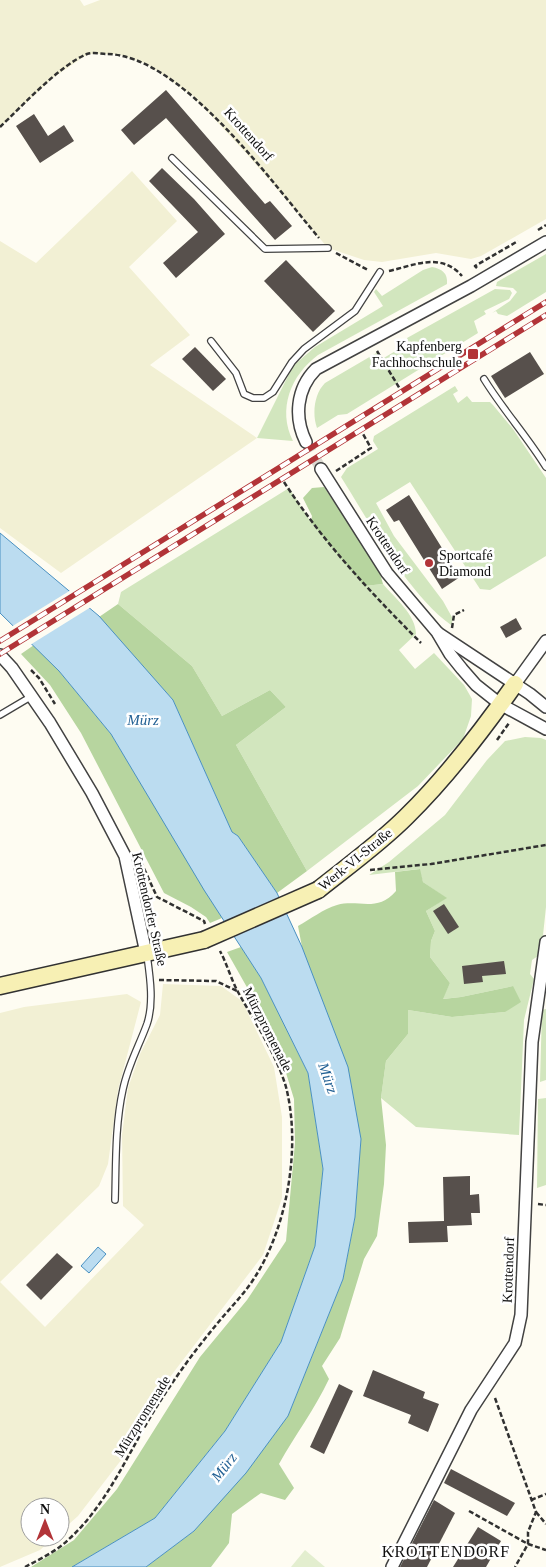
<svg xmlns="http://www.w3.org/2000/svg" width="546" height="1567" viewBox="0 0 546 1567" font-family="'Times New Roman',serif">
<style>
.farmland{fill:#f2f0d4}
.green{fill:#d2e6be}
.forest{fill:#b7d59f}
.pitch{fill:#e3eecf}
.water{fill:#bbdcf0;stroke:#4990c1}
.pier{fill:#fefcf2}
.building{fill:#57504c}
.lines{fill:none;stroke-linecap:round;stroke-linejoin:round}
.street-tunnel{stroke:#dad8d0;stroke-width:11;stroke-dasharray:11 5.5;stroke-linecap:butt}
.lane-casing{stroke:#424242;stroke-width:8}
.street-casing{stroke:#424242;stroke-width:14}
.secondary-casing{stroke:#313131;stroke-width:19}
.path{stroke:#313131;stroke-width:2.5;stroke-dasharray:5 2.5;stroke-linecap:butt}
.lane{stroke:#fff;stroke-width:5.5}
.street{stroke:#fff;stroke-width:11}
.secondary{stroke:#f7f0b4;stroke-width:16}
.rail-casing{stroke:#b23438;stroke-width:5.5}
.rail{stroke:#fff;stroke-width:4;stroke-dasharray:11;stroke-linecap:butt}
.secondary-bridge-casing{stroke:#313131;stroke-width:19;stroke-linecap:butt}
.secondary-bridge{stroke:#f7f0b4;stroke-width:16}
.poi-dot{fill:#b23438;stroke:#fff;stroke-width:2}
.labels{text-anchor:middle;stroke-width:5;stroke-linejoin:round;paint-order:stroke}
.street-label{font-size:14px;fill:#0f0f0f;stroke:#fff}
.poi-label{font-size:14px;fill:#0f0f0f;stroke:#fff;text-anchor:end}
.water-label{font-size:15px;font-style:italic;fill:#246295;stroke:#fff}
.quarter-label{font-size:16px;letter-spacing:1px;fill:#0f0f0f;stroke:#fff}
</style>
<rect width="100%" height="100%" fill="#fefcf2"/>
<g class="farmland">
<polygon points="0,0 80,0 84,6 100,0 546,0 546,219 481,256 471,259 436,253 382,262 364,260 328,248 246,153 193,96 147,64 118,54 88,54 54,77 0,127"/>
<polygon points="132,171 177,221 129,267 190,335 150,365 257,438 61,573 0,528 0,241 36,263"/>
<polygon points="163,984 221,986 242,1001 274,1067 282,1117 282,1198 263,1255 167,1381 125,1455 78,1516 60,1532 60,1507 30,1507 30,1537 55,1537 40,1550 0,1567 0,1013 24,1007 127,994 141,1002 118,1090 108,1164 99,1186 0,1282 45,1327 144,1225 123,1206 122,1135 128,1088 140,1054 160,1015"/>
</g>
<g class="green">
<polygon points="546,254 546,292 507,316 498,314 496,311 492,313 510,301 517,292 513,288 496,286 497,282"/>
<path d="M 432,267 C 442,269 448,273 447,284 L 318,355 C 291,375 277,409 293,441 L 257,438 L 293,366 L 315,347 L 383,306 L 374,292 L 376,289 L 382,296 L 423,270 Z"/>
<path d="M 495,289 L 510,290 L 512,293 L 509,299 L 484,311 L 486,314 L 474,321 L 478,333 L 347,414 L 338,415 L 317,428 C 312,414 314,394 325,383 L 378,352 L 382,359 L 409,343 L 407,338 Z"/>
<path d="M 455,386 L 458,391 L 453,394 L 458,403 L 467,396 L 472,402 L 490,402 L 493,405 L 513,429 L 546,478 L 546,556 L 490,590 L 480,589 L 410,482 L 376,503 L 394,536 L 443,601 L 453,619 L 451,625 C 408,594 370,523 341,477 L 347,468 L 378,449 L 373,441 L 374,436 Z"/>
<path d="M 289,488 L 311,522 L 364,586 L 383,584 C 395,598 416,615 416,634 L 399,650 L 415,669 L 434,653 L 464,685 L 472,699 L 471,716 L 463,739 L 418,786 L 307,871 L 236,745 L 286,707 L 270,690 L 222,716 L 192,666 L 118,604 L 121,592 Z"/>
<polygon points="525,737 541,738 546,740 546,907 541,954 532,960 530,974 534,979 524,1020 519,1135 416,1127 381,1098 386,1061 408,1034 408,1010 452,1017 505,1012 513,986 461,997 442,999 450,983 430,957 431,941 435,931 426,911 446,898 423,882 419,869 369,875 389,862 445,815 487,760 505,741"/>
<polygon points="546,1009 546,1080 540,1082 542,1010"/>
<polygon points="546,1098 546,1185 537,1188 538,1099"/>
</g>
<g class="forest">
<polygon points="324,487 378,567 383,584 364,586 311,522 312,516 303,498 312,488"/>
<polygon points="118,604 192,666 222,716 270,690 286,707 236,745 307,871 277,893 238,836 232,832 173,700 99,617"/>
<polygon points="34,645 59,671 111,734 222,918 210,923 206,917 191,907 164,893 81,733 50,685 21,654"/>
<path d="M 420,869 L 423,882 L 447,898 L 426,911 L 435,931 L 431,941 L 430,957 L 450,983 L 443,999 L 461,997 L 513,986 L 521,1002 L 505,1012 L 452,1017 L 408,1010 L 408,1034 L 386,1061 L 381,1098 L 386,1145 L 384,1184 L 377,1236 L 364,1259 L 340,1338 L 322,1366 L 329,1379 C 315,1409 295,1435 279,1464 L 294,1488 L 285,1500 L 261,1493 L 232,1514 L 229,1543 L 211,1567 L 146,1567 L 194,1531 L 288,1416 L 343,1279 L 355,1217 L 361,1139 L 302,947 L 298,926 C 311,919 323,909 337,905 C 359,899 377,913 396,891 L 395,872 Z"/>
<polygon points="241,947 261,978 308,1073 323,1169 315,1246 281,1342 225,1431 155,1518 72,1567 31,1567 74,1540 117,1489 200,1357 247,1300 286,1241 295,1143 294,1099 275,1037 227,952"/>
</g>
<polygon class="pitch" points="305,1550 325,1567 291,1567"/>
<g class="water">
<polygon points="0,533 99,616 173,700 232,832 238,836 277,893 302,947 348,1067 361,1139 355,1217 343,1279 288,1416 246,1473 194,1531 146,1567 72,1567 155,1518 225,1431 281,1342 315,1246 323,1169 308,1073 261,978 204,890 111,734 59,671 0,613"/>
<polygon points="98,1247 106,1254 89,1273 81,1266"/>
</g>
<polygon class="pier" points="71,590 91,607 30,645 11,627"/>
<g class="building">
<polygon points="166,90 265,204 270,201 292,226 275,240 166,118 134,145 121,130"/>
<polygon points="34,114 48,136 64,125 74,141 40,163 16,126"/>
<polygon points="162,168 194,199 225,234 176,278 163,263 198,232 149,181"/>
<polygon points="286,260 335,311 313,332 264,281"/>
<polygon points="195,347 226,379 213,391 182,359"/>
<polygon points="530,352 544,374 505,398 491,376"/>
<polygon points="409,495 460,577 442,589 399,520 394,522 386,510"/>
<polygon points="516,618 522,629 506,638 500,627"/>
<polygon points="444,904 459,927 448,934 433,911"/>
<polygon points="504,961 506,974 482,976 483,982 464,984 462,966"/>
<polygon points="470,1176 470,1195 479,1194 480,1213 471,1213 472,1225 447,1226 448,1242 409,1243 408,1222 444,1221 443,1177"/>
<polygon points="57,1253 73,1267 41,1300 26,1285"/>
<polygon points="373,1370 425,1392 423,1398 439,1404 428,1432 408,1423 411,1415 363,1396"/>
<polygon points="339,1384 353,1391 324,1454 310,1447"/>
<polygon points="451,1469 515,1503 507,1516 444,1483"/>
<polygon points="434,1500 455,1513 427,1567 400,1567"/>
<polygon points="478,1527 501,1541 486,1567 453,1567"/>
</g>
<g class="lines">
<polyline class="street-tunnel" points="306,442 321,469"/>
<defs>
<g id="lane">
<polyline points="172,158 265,249 328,248"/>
<polyline points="211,341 236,373 244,394 253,398 264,398 273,392 292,362 304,349 355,311 380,272"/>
<path d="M 484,379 C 503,410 527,436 546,467"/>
<polyline points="0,715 32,696"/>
<path d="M 115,1200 C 116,1163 115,1125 123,1089 C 128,1065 139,1046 147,1024 C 154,1003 150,977 147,955"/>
</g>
<g id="street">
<path d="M 306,442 C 294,418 296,389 316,369 L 471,286 L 546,242"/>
<polyline points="321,469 387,573 437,632 450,654 462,669 476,685 500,704 546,729"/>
<polyline points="438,633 530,694 546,707"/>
<polyline points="0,655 12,668 50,723 92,793 125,856 146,953"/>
<polyline points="515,684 546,641"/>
<polyline points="392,1567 471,1410 515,1343 521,1315 532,1042 546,942"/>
</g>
<g id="secondary">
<path d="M 318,890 C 348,866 379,844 406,817 C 447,777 482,731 515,684"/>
<polyline points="0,986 204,940"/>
</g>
</defs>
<use href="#lane" class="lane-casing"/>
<use href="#street" class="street-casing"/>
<use href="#secondary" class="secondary-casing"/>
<g class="path">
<path d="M 0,127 C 22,106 60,65 87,54 C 93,52 101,54 106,54 C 181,54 273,184 319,238"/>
<polyline points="538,230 546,225"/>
<polyline points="336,253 368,270"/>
<polyline points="477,268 475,266 518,241"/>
<path d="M 389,271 C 415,265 441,252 462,276"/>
<polyline points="377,351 400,389"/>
<polyline points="336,471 371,448 363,434"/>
<path d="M 284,482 C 323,542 371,593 421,643"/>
<polyline points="452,628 454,615 464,610"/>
<polyline points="31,670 39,678 55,704"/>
<polyline points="497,740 509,723"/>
<polyline points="141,862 157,897 204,921 205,924"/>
<polyline points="370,870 431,864 546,845"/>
<polyline points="159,980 216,981 237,991"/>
<polyline points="538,1204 546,1205"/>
<polyline points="495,1398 536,1512 528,1532 528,1544 515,1567"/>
<polyline points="531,1500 546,1494"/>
<polyline points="469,1511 528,1544 546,1550"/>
<polyline points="536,1512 546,1524"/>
<path d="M 25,1567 C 40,1559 57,1551 69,1539 C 109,1503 130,1448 159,1403 C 175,1378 193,1353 212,1330 C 226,1312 243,1296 255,1277 C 288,1225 301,1146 286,1087 C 276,1053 255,1023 238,992 C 231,979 227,964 220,951"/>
</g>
<use href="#lane" class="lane"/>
<use href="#street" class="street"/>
<use href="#secondary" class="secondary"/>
<defs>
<g id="rail">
<polyline points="0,641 546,302"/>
<polyline points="0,654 546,315"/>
</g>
</defs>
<use href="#rail" class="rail-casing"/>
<use href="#rail" class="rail"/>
<defs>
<polyline id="secondary-bridge" points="204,940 318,890"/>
</defs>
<use href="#secondary-bridge" class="secondary-bridge-casing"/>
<use href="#secondary-bridge" class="secondary-bridge"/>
</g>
<g class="poi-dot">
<rect x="467" y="348" width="12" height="12" rx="2.5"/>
<circle cx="429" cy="563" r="5"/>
</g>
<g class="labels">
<g class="street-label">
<text transform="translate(249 134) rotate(48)" y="5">Krottendorf</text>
<text transform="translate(388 545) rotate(56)" y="5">Krottendorf</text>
<text transform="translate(355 859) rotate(-39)" y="5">Werk-VI-Straße</text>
<text transform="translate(150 909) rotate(77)" y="5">Krottendorfer Straße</text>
<text transform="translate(268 1029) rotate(63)" y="5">Mürzpromenade</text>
<text transform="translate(508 1270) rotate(-88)" y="5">Krottendorf</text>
<text transform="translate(142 1416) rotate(-58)" y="5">Mürzpromenade</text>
</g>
<g class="poi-label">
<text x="462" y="351">Kapfenberg<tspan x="462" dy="16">Fachhochschule</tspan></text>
<text x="439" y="560" text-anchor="start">Sportcafé<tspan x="439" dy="16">Diamond</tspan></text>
</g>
<g class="water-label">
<text x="143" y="725">Mürz</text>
<text transform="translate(328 1078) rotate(71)" y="5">Mürz</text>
<text transform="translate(224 1467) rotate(-52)" y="5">Mürz</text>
</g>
<g class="quarter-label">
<text x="446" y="1557">KROTTENDORF</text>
</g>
</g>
<g transform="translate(45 1522)"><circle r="24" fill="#ffffff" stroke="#9f9f9f"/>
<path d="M0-4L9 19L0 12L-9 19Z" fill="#b23438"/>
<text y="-8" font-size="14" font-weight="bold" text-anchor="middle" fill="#0f0f0f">N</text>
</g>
</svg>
